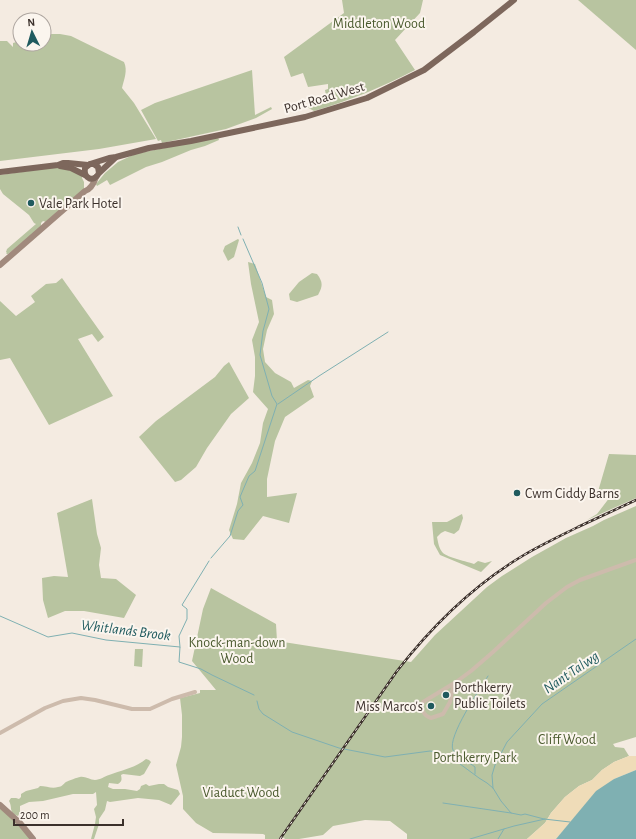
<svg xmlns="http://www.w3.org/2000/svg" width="636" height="839" viewBox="0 0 636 839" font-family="'Alegreya Sans',sans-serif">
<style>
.green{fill:#b8c4a0}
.sand{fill:#efdcb8}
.water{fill:#7fb0b2}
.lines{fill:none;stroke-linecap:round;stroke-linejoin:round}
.stream{stroke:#7fb0b2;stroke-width:1}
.street{stroke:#cdbbac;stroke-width:4}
.secondary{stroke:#a18a7d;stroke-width:6}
.primary{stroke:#7d675c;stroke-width:6}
.rail-casing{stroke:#3b302b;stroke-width:2.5}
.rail{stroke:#fbf5ee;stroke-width:1;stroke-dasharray:3;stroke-linecap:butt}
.poi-dot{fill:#1f5a5e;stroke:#fbf5ee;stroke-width:1.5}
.labels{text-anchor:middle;stroke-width:4;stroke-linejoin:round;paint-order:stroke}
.park-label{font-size:14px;fill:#4a5a2e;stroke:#fbf5ee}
.street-label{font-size:14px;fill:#3b302b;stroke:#fbf5ee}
.poi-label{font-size:14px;fill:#3b302b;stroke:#fbf5ee;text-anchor:start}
.water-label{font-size:15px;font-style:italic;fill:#1f5a5e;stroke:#fbf5ee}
</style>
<rect width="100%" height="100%" fill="#f4ebe1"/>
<g class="green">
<path d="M 342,0 L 423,0 L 420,13 L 395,40 L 415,70 C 382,87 349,101 314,111 L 307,107 L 327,101 L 325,90 L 328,89 L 328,84 L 308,87 L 303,73 L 291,77 L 284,57 L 344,13 Z"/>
<polygon points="578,0 636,0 636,50"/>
<path d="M 52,34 L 60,34 L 71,36 L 124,62 C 128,71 124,79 122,88 L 134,103 L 156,139 L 99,149 L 0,161 L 0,41 L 7,41 L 13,47 L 13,43 L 20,41 L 20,44 L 44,44 L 44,35 Z"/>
<polygon points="252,70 255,115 271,107 272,109 256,118 226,129 162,143 161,140 158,141 141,110 155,103"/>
<polygon points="218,137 219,140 205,146 191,150 162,162 146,167 110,185 107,180 97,186 96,184 105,173 118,162 135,154"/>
<polygon points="57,167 64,168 82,175 82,178 84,182 84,189 46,222 43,221 41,223 41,227 8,254 6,254 7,253 6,252 7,249 36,224 34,223 29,215 3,194 0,189 0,175"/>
<polygon points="238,239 239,240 234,257 228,261 223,251 225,246"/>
<polygon points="248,262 255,264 266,297 272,300 274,314 267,330 263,349 265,362 275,373 291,382 294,388 308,380 312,381 310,386 314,397 285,417 275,441 267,479 267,497 297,493 289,523 263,516 244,540 233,539 229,530 237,504 241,483 252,463 260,443 263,423 268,409 253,392 255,376 255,357 252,340 259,322 251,284"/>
<path d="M 312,273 L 317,274 C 323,282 323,286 318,295 L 297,302 L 290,300 L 289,294 L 299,282 Z"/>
<polygon points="62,278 104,337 98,342 92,334 78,339 113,396 49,425 10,358 0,360 0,301 16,316 35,302 31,296 46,284 56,283"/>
<polygon points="229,362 249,398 231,414 207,448 196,467 181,480 175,482 139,437 156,421 215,377 224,366"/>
<polygon points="609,454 636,455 636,498 587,520 597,514 610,497 597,495"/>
<polygon points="92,499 97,534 101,548 99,565 101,578 116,579 136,595 124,618 84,611 65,611 48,618 43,600 42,578 54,576 68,577 57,513"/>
<polygon points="636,506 636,737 613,744 615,747 624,748 629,756 614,762 602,770 592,780 579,786 565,797 551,813 545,823 527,839 407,839 407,834 390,821 365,820 333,826 323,835 299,839 284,839 285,838 280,837 278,839 265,839 265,835 263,834 213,833 196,823 183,809 183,796 176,765 181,747 182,737 182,715 180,698 200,693 200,690 216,690 192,661 203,609 211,588 276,624 277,641 411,662 435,635 487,587 502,576 532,557 566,538 593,526 604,520"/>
<path d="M 462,514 L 463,518 L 459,530 L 454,534 L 445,531 L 441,533 L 437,537 C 438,542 439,549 443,553 C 447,557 468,562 474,564 L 478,561 L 485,563 L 492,561 L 481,572 L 440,555 L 434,544 L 432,522 L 447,522 Z"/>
<polygon points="135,649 143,649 142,667 134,666"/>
<path d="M 146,759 L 149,760 L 151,762 L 144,774 L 140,776 L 123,774 L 121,775 C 122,780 122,781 118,784 L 109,783 L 108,787 L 113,789 L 125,789 L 137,791 L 140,789 L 141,786 L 146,784 L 149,786 L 159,784 L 164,784 L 168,787 L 178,790 L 180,794 L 171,805 L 159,800 L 138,798 L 110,802 L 107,801 L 105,810 L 99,819 L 99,824 L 94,839 L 91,839 L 95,824 L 96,817 L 94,809 L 97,805 L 96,792 L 93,794 L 73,794 L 43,801 L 29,802 L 20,806 L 20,812 L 18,816 C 8,812 13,808 9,801 L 11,798 L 16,798 L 19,799 L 21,797 L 21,794 L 26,791 L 38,788 L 40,786 C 46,786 52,789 58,787 C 62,787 63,784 66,782 C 68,781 78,777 80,777 C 85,776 90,780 95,780 C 100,780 105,776 109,775 C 122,770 135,768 146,759 Z"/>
<polygon points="0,808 17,822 31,839 0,839"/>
</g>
<polygon class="sand" points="629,756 636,756 636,770 614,779 576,816 556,839 527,839 545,823 551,813 565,797 579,786 592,780 602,770 614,762"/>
<polygon class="water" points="636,770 636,839 556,839 596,791 614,779"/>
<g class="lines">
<g class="stream">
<polyline points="238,227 241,235"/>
<polyline points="278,404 319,376 388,332"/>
<polyline points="211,558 230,536 238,511 243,505 240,497 249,476 255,471 277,404 272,396 260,355 263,331 269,309 262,283 243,239"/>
<polyline points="0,616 48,637 72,633 106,640 180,647 179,662 201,669 212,675 254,695"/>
<polyline points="180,647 179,636 187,619 187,609 182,605 209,561"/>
<polyline points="257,701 259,709 263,714 292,732 339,748 385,757 430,751 438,752 445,756 456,761 479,778 487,783 493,788 501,801 511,813 521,815 525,814 544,819 570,822"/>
<path d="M 475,774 L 475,767 C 470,763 455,755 453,750 C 447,737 480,689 488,676"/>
<polyline points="493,788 492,775 495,765 507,742 542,704 636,639"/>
<polyline points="443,803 511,813"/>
<polyline points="470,839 514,826 545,819"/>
<polyline points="498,839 504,829"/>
</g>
<g class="street">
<path d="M 456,682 L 452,691 L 450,702 L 443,714 L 431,718 C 424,716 420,709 423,702 L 456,682 L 471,671 L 493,652 L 546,603 L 567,587 L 580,580 L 636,560"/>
<polyline points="0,733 45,708 63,701 81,698 95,700 132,709 150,709 172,699 195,692"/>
</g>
<g class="secondary">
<path d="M 0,265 L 85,191 C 91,189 94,183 96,177"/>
<polyline points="0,805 20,823 33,839"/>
</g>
<g class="primary">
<polyline points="90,164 109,158 116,157 149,148 191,141 305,117 367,98 424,70 474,32 514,0"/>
<polyline points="60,166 71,168 85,175"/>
<polyline points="0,172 58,165 63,163 68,163 88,165"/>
<path d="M 99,173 L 98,167 L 94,164 L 90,164 L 85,168 C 83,179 94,183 99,173 L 115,158"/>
</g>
<defs>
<path id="rail" d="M 280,839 L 397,671 C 432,626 475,584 524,555 C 541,545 560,536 578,527 C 597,518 617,509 636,500"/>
</defs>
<use href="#rail" class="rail-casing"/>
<use href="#rail" class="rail"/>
</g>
<g class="poi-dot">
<circle cx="31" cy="203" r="4"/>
<circle cx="517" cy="493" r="4"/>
<circle cx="446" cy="695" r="4"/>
<circle cx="431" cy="706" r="4"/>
</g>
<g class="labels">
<g class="park-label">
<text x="379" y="28">Middleton Wood</text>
<text x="237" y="647">Knock-man-down<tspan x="237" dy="16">Wood</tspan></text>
<text x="567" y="744">Cliff Wood</text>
<text x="475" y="762">Porthkerry Park</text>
<text x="241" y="797">Viaduct Wood</text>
</g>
<g class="street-label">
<text transform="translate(324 97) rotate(-16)" y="5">Port Road West</text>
</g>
<g class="poi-label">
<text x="39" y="208">Vale Park Hotel</text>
<text x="525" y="498">Cwm Ciddy Barns</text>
<text x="454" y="692">Porthkerry<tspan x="454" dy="16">Public Toilets</tspan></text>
<text x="423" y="711" text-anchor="end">Miss Marco's</text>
</g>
<g class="water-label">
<text transform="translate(126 630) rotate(7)" y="5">Whitlands Brook</text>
<text transform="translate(571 672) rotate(-34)" y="5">Nant Talwg</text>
</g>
</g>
<g transform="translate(32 32) rotate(355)"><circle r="19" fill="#fbf5ee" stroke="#aea6a0"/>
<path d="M0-3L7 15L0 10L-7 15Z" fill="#1f5a5e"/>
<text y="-6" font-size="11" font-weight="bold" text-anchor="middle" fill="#3b302b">N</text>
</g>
<path d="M14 819v6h109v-6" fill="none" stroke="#3b302b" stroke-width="2"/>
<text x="20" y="819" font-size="12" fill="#3b302b" stroke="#fbf5ee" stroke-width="3" paint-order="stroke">200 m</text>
</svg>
